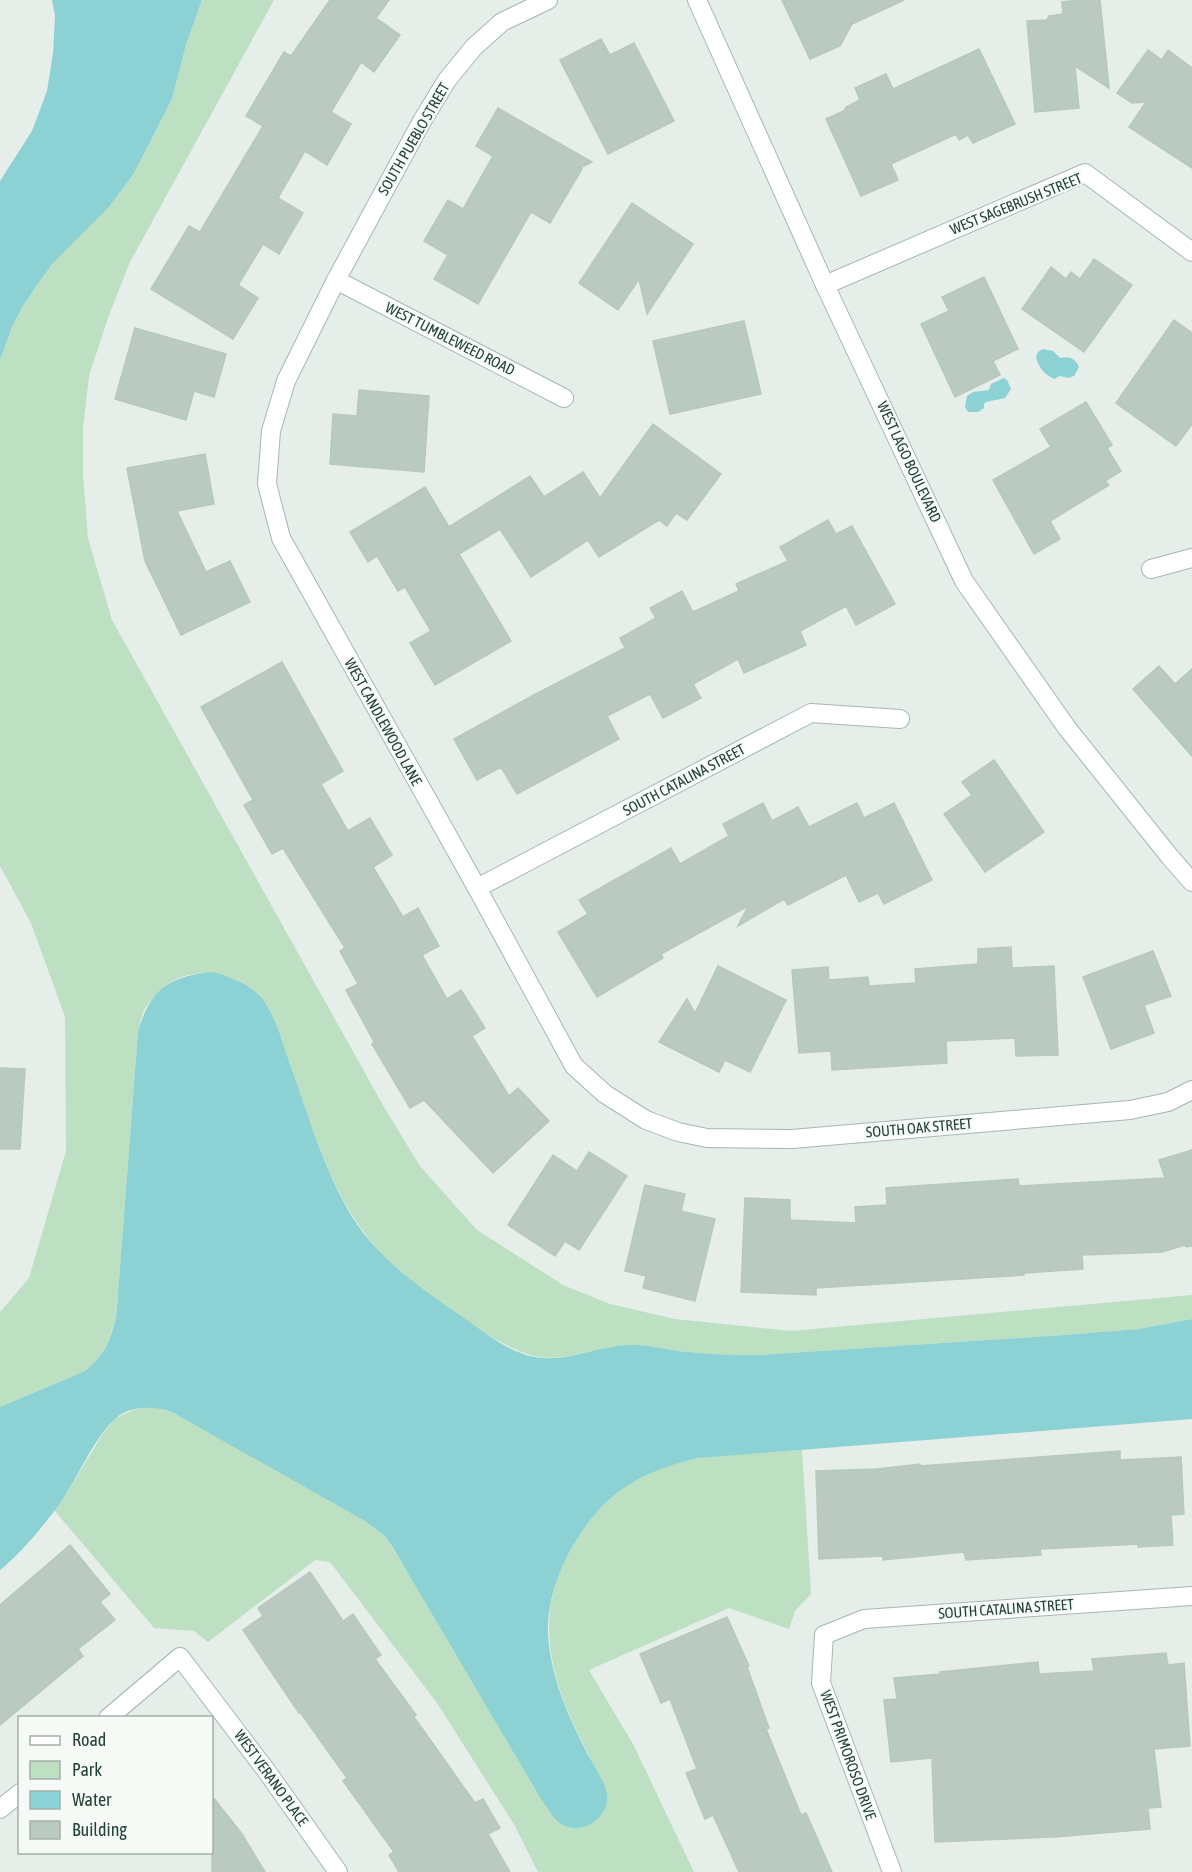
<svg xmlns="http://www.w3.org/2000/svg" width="1192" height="1872" viewBox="0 0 1192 1872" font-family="'Asap Condensed',sans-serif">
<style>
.green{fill:#bde0c2}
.water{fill:#8cd2d4}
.building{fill:#bac9c1;stroke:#b7c8bf;stroke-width:1.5}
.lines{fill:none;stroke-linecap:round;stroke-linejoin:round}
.minor-casing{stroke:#a7b7af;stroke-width:20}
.tertiary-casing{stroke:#a7b7af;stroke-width:20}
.minor{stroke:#fff;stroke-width:18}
.tertiary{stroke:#fff;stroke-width:18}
.labels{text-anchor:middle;stroke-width:4.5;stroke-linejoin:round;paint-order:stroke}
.street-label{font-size:15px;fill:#234135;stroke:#f6faf7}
</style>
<rect width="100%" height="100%" fill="#e5eee9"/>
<g class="green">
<path d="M 202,0 L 274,0 L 130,262 L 109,315 L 89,376 L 83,428 L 83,474 L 88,538 L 112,620 L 384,1107 L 420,1166 L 477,1230 L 563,1285 L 610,1304 L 675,1319 L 791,1331 L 1192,1295 L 1192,1319 L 1138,1329 L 1064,1335 L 759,1355 C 732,1355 705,1354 678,1351 C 662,1349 645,1344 628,1345 C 597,1346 572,1361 539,1357 C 503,1353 407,1282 381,1254 C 363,1233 348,1211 336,1186 C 317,1147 304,1104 289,1063 C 282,1044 277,1022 266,1004 C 247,975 198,964 169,983 C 161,988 149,1002 144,1010 C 141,1016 140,1025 138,1032 L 116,1319 C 108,1342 105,1355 85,1371 L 0,1407 L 0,1312 L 29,1278 L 66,1151 L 65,1017 L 31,923 L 0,866 L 0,360 L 13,325 L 23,306 L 35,288 L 53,263 L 109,207 L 133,175 L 172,99 L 186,45 Z"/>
<path d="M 149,1407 L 172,1412 L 198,1425 L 365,1521 L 386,1537 L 413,1581 L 602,1779 C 555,1695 520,1616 584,1528 C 605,1499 635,1475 670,1465 C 712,1452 758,1453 802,1450 L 811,1594 L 795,1611 L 789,1629 L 729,1608 L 589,1670 L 634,1746 L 694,1872 L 538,1872 L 515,1826 L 437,1703 L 330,1562 L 315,1560 L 208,1642 L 194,1631 L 154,1628 L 54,1510 L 68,1491 L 102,1435 L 116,1418 L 135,1409 Z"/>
</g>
<g class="water">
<polygon points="52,0 202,0 186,45 172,99 133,175 109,207 53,263 35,288 23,306 13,325 0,360 0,181 32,131 47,91 53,53 55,16"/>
<path d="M 1043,349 L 1053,351 L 1060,358 C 1069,356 1075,358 1079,367 L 1074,376 L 1068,378 L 1060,376 L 1054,379 C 1044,374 1039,368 1036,357 L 1038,352 Z"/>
<polygon points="1004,378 1007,380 1011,389 1005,398 986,402 984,404 984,408 978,412 968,412 965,407 967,396 973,392 989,390 991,384"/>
<path d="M 213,972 C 233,978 254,985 266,1004 C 278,1023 283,1046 291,1067 C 308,1115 323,1166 348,1210 C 375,1258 423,1290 467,1320 C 485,1333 504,1348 526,1355 C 563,1366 593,1346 628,1345 C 645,1344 662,1349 678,1351 C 705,1354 732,1355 759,1355 L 1064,1335 L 1138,1329 L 1192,1319 L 1192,1419 L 698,1458 C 643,1471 608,1490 577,1539 C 560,1565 547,1601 548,1633 C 550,1676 568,1715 587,1753 C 594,1766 604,1779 607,1794 C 608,1803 606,1808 601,1815 C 592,1827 574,1832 561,1824 C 553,1819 547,1806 541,1799 L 395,1551 L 386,1537 L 365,1521 L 172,1412 C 153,1406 130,1405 115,1419 C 95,1438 83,1466 69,1489 C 55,1513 22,1553 0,1570 L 0,1407 L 85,1371 C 105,1355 109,1342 116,1319 L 138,1032 C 150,989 169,976 213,972 Z"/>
</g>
<g class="building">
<polygon points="330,0 389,0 376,18 400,35 374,72 361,62 331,112 351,124 327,165 305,151 278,198 303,213 279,254 263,244 238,285 258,298 233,339 151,289 189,226 200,232 263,126 246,116 284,52 291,56"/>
<polygon points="782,0 904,0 852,24 840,46 810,59"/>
<polygon points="1080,0 1100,0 1109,88 1075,66 1079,108 1035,112 1027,21 1047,20 1049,16 1063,14 1062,2"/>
<polygon points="601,39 610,55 634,43 674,121 608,154 560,60"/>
<polygon points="979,49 1015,124 973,143 968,135 959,140 956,134 891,164 898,180 861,196 826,119 844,111 846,107 860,100 855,88 886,74 893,89"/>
<polygon points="1148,50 1162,60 1168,50 1192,68 1192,168 1129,127 1146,102 1132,103 1117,93"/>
<polygon points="498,108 592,162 580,168 582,169 550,223 531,212 478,304 434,279 448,255 424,241 448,200 463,209 493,156 476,146"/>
<polygon points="632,203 693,244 647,314 639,279 618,310 579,283"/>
<polygon points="1094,259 1132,285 1084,352 1022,309 1051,267 1066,279 1071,272 1080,279"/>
<polygon points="984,277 1018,349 993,361 1000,375 955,397 921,324 949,311 942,297"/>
<polygon points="1174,320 1192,333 1192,424 1176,446 1116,403"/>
<polygon points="744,321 761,394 670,414 653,341"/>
<polygon points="135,328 226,354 214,397 194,391 186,420 115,399"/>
<polygon points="359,390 429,396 424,472 330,464 333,414 357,416"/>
<polygon points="1086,402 1112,445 1107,448 1121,471 1105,481 1109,485 1050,521 1060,539 1034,554 993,480 1051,447 1040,429"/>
<polygon points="653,424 721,474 687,520 676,513 667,526 659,520 599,557 588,540 531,577 500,529 459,554 511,641 435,685 410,643 431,631 405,587 398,591 377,556 368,562 350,532 425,487 449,527 530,476 544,497 583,472 600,498"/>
<polygon points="205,454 214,504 177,511 206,572 230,561 250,602 181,635 145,561 127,468"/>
<polygon points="828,520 836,534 852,526 895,604 856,625 846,606 800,631 806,645 744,673 738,659 693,684 701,698 663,718 650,694 607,716 619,739 517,794 501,767 477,780 454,739 532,696 625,648 620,638 656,618 650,608 682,591 693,612 739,591 736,584 788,561 780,547"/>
<polygon points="282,662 343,771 321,784 348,831 370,818 392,855 373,867 403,917 418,908 439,946 422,955 447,999 461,990 485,1028 472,1036 509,1096 518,1088 549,1121 493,1173 424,1100 410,1108 372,1044 374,1042 346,990 358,984 340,951 345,948 283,848 272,854 244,805 253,800 201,707"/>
<polygon points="1159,666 1175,684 1192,669 1192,756 1133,689"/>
<polygon points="994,760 1044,832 985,872 944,814 972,795 962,782"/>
<polygon points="763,803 772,821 798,807 809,827 857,803 864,818 894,803 932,880 884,904 878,893 859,902 846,875 788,905 784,899 738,926 748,906 661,954 663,958 597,997 558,932 588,914 579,900 671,848 680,864 729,836 723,824"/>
<polygon points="1011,947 1012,968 1054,966 1058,1055 1016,1056 1015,1038 946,1041 947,1063 832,1070 831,1051 799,1053 792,970 828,967 829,980 868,977 869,986 916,983 915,969 978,964 978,949"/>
<polygon points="1153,951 1171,996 1144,1005 1154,1033 1111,1049 1083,977"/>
<polygon points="718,966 786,1000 750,1072 725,1060 719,1072 659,1042 687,999 695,1013"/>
<polygon points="0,1068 25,1069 20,1149 0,1149"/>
<polygon points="1192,1150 1192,1246 1186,1247 1185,1245 1162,1252 1082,1255 1083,1269 1024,1273 1024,1275 816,1288 816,1295 741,1292 745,1198 790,1200 790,1220 856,1223 855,1207 887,1205 886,1188 1018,1179 1019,1186 1165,1178 1159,1160"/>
<polygon points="589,1152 627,1176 579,1250 565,1241 555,1256 508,1225 553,1155 577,1171"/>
<polygon points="645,1185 685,1194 681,1211 715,1219 695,1301 643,1288 646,1276 625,1271"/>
<polygon points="1120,1451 1120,1460 1181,1457 1184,1514 1171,1515 1173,1545 1138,1547 1138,1544 1040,1549 1041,1555 966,1560 964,1552 883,1560 883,1556 819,1559 816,1471 877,1469 920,1464 920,1466"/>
<polygon points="70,1545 110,1594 100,1602 115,1620 78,1649 83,1656 0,1725 0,1605"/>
<polygon points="310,1572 343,1621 353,1614 381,1655 375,1659 416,1715 414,1717 475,1803 483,1799 500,1828 488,1834 510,1872 399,1872 389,1855 394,1852 343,1781 347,1778 300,1712 299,1713 243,1630 263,1616 258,1608"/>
<polygon points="727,1617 749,1666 747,1667 769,1728 766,1729 801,1815 806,1813 832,1872 739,1872 713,1815 705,1819 686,1773 697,1769 670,1699 661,1703 640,1654"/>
<polygon points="1166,1653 1168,1665 1184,1663 1190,1746 1154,1749 1161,1807 1148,1808 1150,1829 1054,1837 935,1842 932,1758 891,1762 884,1700 897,1699 894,1678 941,1674 940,1672 1038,1662 1039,1674 1094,1671 1092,1659"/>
<polygon points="212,1796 242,1834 265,1872 212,1872"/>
</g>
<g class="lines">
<defs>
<g id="minor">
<polyline points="548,0 502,22 474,47 447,80 422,121 336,280 286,381 271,431 267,484 281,538 477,888 574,1066 605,1094 646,1120 678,1132 707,1138 792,1139 1130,1110 1168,1102 1192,1090"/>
<polyline points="336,280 564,398"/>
<polyline points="825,285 1085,173 1192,252"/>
<polyline points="1151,569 1192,558"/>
<polyline points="477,888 811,713 900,719"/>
<polyline points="108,1718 180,1657 268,1773 338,1872"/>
<polyline points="0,1809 20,1793"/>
<polyline points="892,1872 821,1683 824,1635 864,1619 1192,1596"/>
</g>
<polyline id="tertiary" points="697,0 825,285 964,581 1067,728 1170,857 1192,882"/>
</defs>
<use href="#minor" class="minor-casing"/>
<use href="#tertiary" class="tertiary-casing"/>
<use href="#minor" class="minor"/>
<use href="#tertiary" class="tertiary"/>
</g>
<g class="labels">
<g class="street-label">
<text transform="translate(414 139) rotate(-60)" y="5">SOUTH PUEBLO STREET</text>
<text transform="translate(1016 204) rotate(-22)" y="5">WEST SAGEBRUSH STREET</text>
<text transform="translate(450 339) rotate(27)" y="5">WEST TUMBLEWEED ROAD</text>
<text transform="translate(909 462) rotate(65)" y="5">WEST LAGO BOULEVARD</text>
<text transform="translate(383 722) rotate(61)" y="5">WEST CANDLEWOOD LANE</text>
<text transform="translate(684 780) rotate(-28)" y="5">SOUTH CATALINA STREET</text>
<text transform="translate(919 1128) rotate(-5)" y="5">SOUTH OAK STREET</text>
<text transform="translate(1006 1609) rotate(-4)" y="5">SOUTH CATALINA STREET</text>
<text transform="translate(848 1755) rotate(70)" y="5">WEST PRIMOROSO DRIVE</text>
<text transform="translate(271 1778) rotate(54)" y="5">WEST VERANO PLACE</text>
</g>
</g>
<rect x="18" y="1716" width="195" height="138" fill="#f6faf7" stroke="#a2b0a9" stroke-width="1.5"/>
<rect x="30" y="1736" width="30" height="9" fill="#ffffff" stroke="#a2b0a9" stroke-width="1.5"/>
<text x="72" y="1746" font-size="18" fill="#234135">Road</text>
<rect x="30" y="1761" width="30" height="18" fill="#bde0c2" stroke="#a2b0a9" stroke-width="1.5"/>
<text x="72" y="1776" font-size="18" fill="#234135">Park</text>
<rect x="30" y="1791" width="30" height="18" fill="#8cd2d4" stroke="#a2b0a9" stroke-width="1.5"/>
<text x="72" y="1806" font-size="18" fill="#234135">Water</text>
<rect x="30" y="1821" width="30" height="18" fill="#bac9c1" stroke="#a2b0a9" stroke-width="1.5"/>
<text x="72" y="1836" font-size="18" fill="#234135">Building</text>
</svg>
